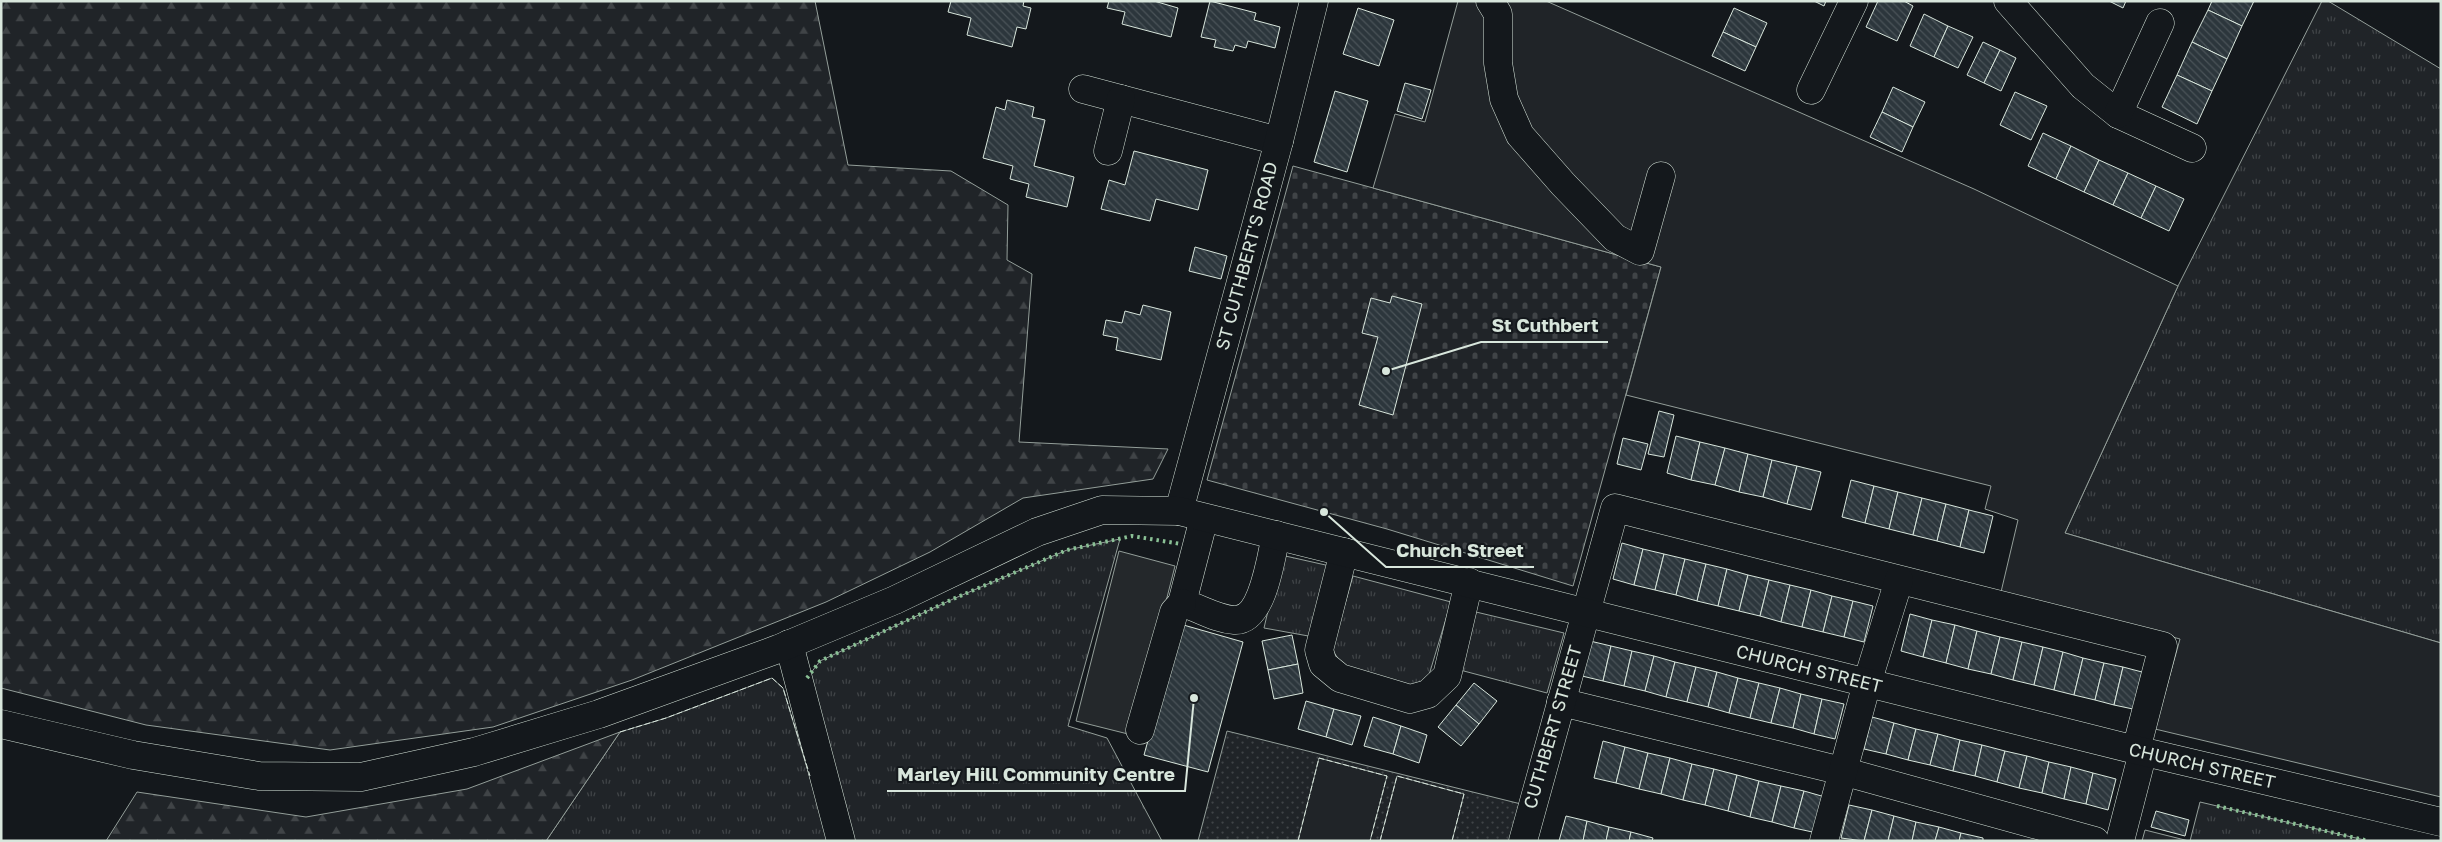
<svg xmlns="http://www.w3.org/2000/svg" width="2442" height="842" viewBox="0 0 2442 842" font-family="'Golos Text',sans-serif">
<style>
.grass{fill:url(#grass-tufts);stroke:#939e99}
.forest{fill:url(#forest-firs);stroke:#939e99}
.cemetery{fill:url(#cemetery-stones);stroke:#939e99}
.park{fill:url(#park-dots);stroke:#939e99}
.garden{fill:#202428;stroke:#939e99}
.parking{fill:#24282b;stroke:#939e99}
.building{fill:url(#building-back-hatch);stroke:#d8e6dc}
.lines{fill:none;stroke-linecap:round;stroke-linejoin:round}
.minor-casing{stroke:#d8e6dc;stroke-width:29}
.highway-casing{stroke:#d8e6dc;stroke-width:29}
.minor{stroke:#14181c;stroke-width:28}
.highway{stroke:#14181c;stroke-width:28}
.hedge{stroke:#8ac095;stroke-width:4;stroke-dasharray:2.5 4;stroke-linecap:butt}
.fence{stroke:#d8e6dc;stroke-width:1;stroke-dasharray:6 2.5;stroke-linecap:butt}
.labels{text-anchor:middle;stroke-width:4;stroke-linejoin:round;paint-order:stroke}
.street-label{font-size:18px;fill:#d8e6dc;stroke:#14181c}
.leader{fill:none;stroke:#d8e6dc;stroke-width:2}
.callout-dot{fill:#d8e6dc;stroke:#14181c;stroke-width:2}
.callout-label{font-size:19px;text-anchor:middle;font-weight:bold;fill:#d8e6dc;stroke:#14181c;stroke-width:4;stroke-linejoin:round;paint-order:stroke}
</style>
<defs>
<pattern id="grass-tufts" width="24" height="20" patternUnits="userSpaceOnUse" patternTransform="scale(1.25)"><rect width="24" height="20" fill="#202428"/><path d="M3 7l-1-3M5 7V3M7 7l1-3M15 17l-1-3M17 17v-4M19 17l1-3" fill="none" stroke="#404447"/></pattern>
<pattern id="forest-firs" width="22" height="20" patternUnits="userSpaceOnUse" patternTransform="scale(1.25)"><rect width="22" height="20" fill="#202428"/><path d="M5 1l3.5 6h-7zM16 11l3.5 6h-7z" fill="#404447"/></pattern>
<pattern id="cemetery-stones" width="16" height="16" patternUnits="userSpaceOnUse" patternTransform="scale(1.25)"><rect width="16" height="16" fill="#202428"/><path d="M2 7V4a2 2 0 0 1 4 0v3zM10 15v-3a2 2 0 0 1 4 0v3z" fill="#404447"/></pattern>
<pattern id="park-dots" width="8" height="8" patternUnits="userSpaceOnUse" patternTransform="scale(1.25)"><rect width="8" height="8" fill="#202428"/><path d="M2 2h.1M6 6h.1" fill="none" stroke="#404447" stroke-width="1.8" stroke-linecap="round"/></pattern>
<pattern id="building-back-hatch" width="6" height="6" patternUnits="userSpaceOnUse" patternTransform="scale(1.25)"><rect width="6" height="6" fill="#2c363c"/><path d="M-1 5l2 2M0 0l6 6M5-1l2 2" fill="none" stroke="#4a5358"/></pattern>
</defs>
<rect width="100%" height="100%" fill="#14181c"/>
<g class="grass">
<polygon points="2322,1 2328,1 2441,69 2441,643 2065,533 2178,286"/>
<polygon points="1120,539 1068,726 1107,738 1162,841 855,841 807,678 820,661 953,599 1067,550"/>
<polygon points="1281,555 1330,566 1314,637 1264,628"/>
<polygon points="1353,576 1451,602 1429,675 1420,684 1409,689 1342,665 1332,649"/>
<polygon points="1476,612 1564,633 1547,693 1460,670"/>
<polygon points="772,678 783,688 829,841 546,841 620,732 666,718"/>
<polygon points="2200,802 2217,806 2369,841 2190,841"/>
<polygon points="2145,830 2189,841 2142,841"/>
</g>
<g class="forest">
<polygon points="1,1 815,1 848,165 951,171 1008,205 1007,260 1032,274 1019,442 1168,449 1153,479 1023,498 930,552 826,602 632,680 493,727 330,750 146,725 1,688"/>
<polygon points="620,732 546,841 106,841 137,792 306,817 467,789"/>
</g>
<polygon class="cemetery" points="1293,166 1661,267 1573,586 1387,529 1207,480"/>
<polygon class="park" points="1227,731 1521,804 1513,841 1198,841"/>
<g class="garden">
<polygon points="1458,1 1546,1 1974,189 2178,286 2065,533 2441,643 2441,797 2155,729 2180,639 2001,592 2018,520 1985,509 1991,486 1626,395 1661,267 1373,188 1395,114 1425,122"/>
<polygon points="1319,758 1387,776 1370,841 1298,841"/>
<polygon points="1397,776 1464,794 1452,841 1380,841"/>
</g>
<polygon class="parking" points="1119,551 1175,566 1132,735 1076,721"/>
<g class="building">
<polygon points="951,1 1024,1 1023,6 1031,8 1026,29 1017,27 1012,47 967,35 971,18 948,12"/>
<polygon points="1109,1 1154,1 1178,8 1171,37 1122,24 1125,12 1107,8"/>
<polygon points="1210,1 1256,13 1254,20 1280,27 1275,48 1248,41 1246,48 1235,45 1233,51 1214,47 1216,40 1201,37"/>
<polygon points="1814,1 1826,1 1824,6"/>
<polygon points="1878,1 1904,1 1913,6 1897,41 1866,27"/>
<polygon points="2109,1 2126,1 2123,8"/>
<polygon points="2212,1 2254,1 2242,26 2208,10"/>
<polygon points="1358,8 1394,20 1379,66 1343,54"/>
<polygon points="1734,8 1767,23 1756,47 1723,32"/>
<polygon points="2208,10 2242,26 2227,59 2192,42"/>
<polygon points="1924,14 1948,26 1934,57 1910,46"/>
<polygon points="1948,26 1973,37 1958,68 1934,57"/>
<polygon points="1723,32 1756,47 1745,71 1712,56"/>
<polygon points="1983,42 2000,50 1984,83 1967,75"/>
<polygon points="2192,42 2227,59 2212,91 2177,75"/>
<polygon points="2000,50 2016,58 2001,91 1984,83"/>
<polygon points="2177,75 2212,91 2197,124 2162,107"/>
<polygon points="1405,83 1431,90 1422,119 1397,111"/>
<polygon points="1893,87 1925,102 1913,127 1882,112"/>
<polygon points="1335,91 1368,101 1347,172 1314,162"/>
<polygon points="2015,92 2047,106 2031,140 2000,125"/>
<polygon points="1007,100 1034,107 1032,117 1045,120 1034,166 1074,177 1067,207 1026,197 1029,184 1010,179 1013,166 983,158 996,107 1005,110"/>
<polygon points="1882,112 1913,127 1902,152 1870,137"/>
<polygon points="2043,133 2071,146 2056,179 2028,166"/>
<polygon points="2071,146 2099,160 2084,192 2056,179"/>
<polygon points="1134,151 1208,170 1198,210 1156,199 1150,221 1101,209 1109,180 1125,185"/>
<polygon points="2099,160 2128,173 2113,205 2084,192"/>
<polygon points="2128,173 2156,186 2141,218 2113,205"/>
<polygon points="2156,186 2184,199 2169,231 2141,218"/>
<polygon points="1195,247 1227,256 1221,279 1189,271"/>
<polygon points="1392,296 1422,304 1393,415 1359,405 1378,337 1362,333 1371,298 1390,303"/>
<polygon points="1143,305 1171,312 1161,360 1116,350 1118,338 1103,335 1106,320 1122,323 1125,311 1140,315"/>
<polygon points="1659,411 1674,415 1664,457 1648,454"/>
<polygon points="1676,436 1700,442 1691,480 1667,473"/>
<polygon points="1623,438 1648,444 1641,470 1617,464"/>
<polygon points="1700,442 1725,448 1715,485 1691,480"/>
<polygon points="1725,448 1748,454 1739,492 1715,485"/>
<polygon points="1748,454 1772,460 1763,497 1739,492"/>
<polygon points="1772,460 1797,466 1787,504 1763,497"/>
<polygon points="1797,466 1821,472 1811,510 1787,504"/>
<polygon points="1851,480 1874,486 1865,523 1842,517"/>
<polygon points="1874,486 1898,492 1889,529 1865,523"/>
<polygon points="1898,492 1922,498 1913,535 1889,529"/>
<polygon points="1922,498 1946,504 1937,541 1913,535"/>
<polygon points="1946,504 1969,510 1960,547 1937,541"/>
<polygon points="1969,510 1993,516 1984,553 1960,547"/>
<polygon points="1622,543 1643,549 1634,585 1613,579"/>
<polygon points="1643,549 1664,554 1655,590 1634,585"/>
<polygon points="1664,554 1685,559 1676,595 1655,590"/>
<polygon points="1685,559 1706,564 1697,601 1676,595"/>
<polygon points="1706,564 1727,569 1718,606 1697,601"/>
<polygon points="1727,569 1748,575 1739,611 1718,606"/>
<polygon points="1748,575 1769,580 1760,616 1739,611"/>
<polygon points="1769,580 1790,585 1781,622 1760,616"/>
<polygon points="1790,585 1811,590 1802,627 1781,622"/>
<polygon points="1811,590 1832,596 1823,632 1802,627"/>
<polygon points="1832,596 1853,601 1844,637 1823,632"/>
<polygon points="1853,601 1873,606 1864,642 1844,637"/>
<polygon points="1910,614 1932,620 1923,657 1901,651"/>
<polygon points="1932,620 1955,625 1946,663 1923,657"/>
<polygon points="1180,624 1243,642 1208,772 1144,755"/>
<polygon points="1955,625 1977,631 1968,669 1946,663"/>
<polygon points="1977,631 2000,637 1991,674 1968,669"/>
<polygon points="1292,635 1298,664 1268,670 1262,641"/>
<polygon points="2000,637 2022,642 2013,680 1991,674"/>
<polygon points="1590,641 1611,646 1603,681 1582,676"/>
<polygon points="2022,642 2043,647 2034,685 2013,680"/>
<polygon points="1611,646 1632,651 1624,686 1603,681"/>
<polygon points="2043,647 2063,652 2054,690 2034,685"/>
<polygon points="1632,651 1654,656 1645,691 1624,686"/>
<polygon points="2063,652 2083,658 2074,695 2054,690"/>
<polygon points="1654,656 1675,662 1666,697 1645,691"/>
<polygon points="2083,658 2104,663 2095,700 2074,695"/>
<polygon points="1675,662 1696,667 1687,702 1666,697"/>
<polygon points="2104,663 2123,667 2114,705 2095,700"/>
<polygon points="1298,664 1303,693 1274,699 1268,670"/>
<polygon points="1696,667 1717,672 1708,707 1687,702"/>
<polygon points="2123,667 2142,672 2133,709 2114,705"/>
<polygon points="1717,672 1738,678 1729,713 1708,707"/>
<polygon points="1738,678 1759,683 1750,718 1729,713"/>
<polygon points="1474,683 1497,701 1479,724 1456,705"/>
<polygon points="1759,683 1780,688 1771,723 1750,718"/>
<polygon points="1780,688 1801,694 1793,728 1771,723"/>
<polygon points="1801,694 1822,699 1814,734 1793,728"/>
<polygon points="1822,699 1844,704 1835,739 1814,734"/>
<polygon points="1306,701 1334,709 1326,737 1298,729"/>
<polygon points="1456,705 1479,724 1461,746 1438,727"/>
<polygon points="1334,709 1361,716 1352,745 1326,737"/>
<polygon points="1373,717 1401,726 1393,754 1364,746"/>
<polygon points="1872,717 1894,723 1886,754 1864,749"/>
<polygon points="1894,723 1916,729 1908,760 1886,754"/>
<polygon points="1401,726 1427,735 1419,763 1393,754"/>
<polygon points="1916,729 1938,734 1930,765 1908,760"/>
<polygon points="1938,734 1960,740 1953,771 1930,765"/>
<polygon points="1960,740 1982,745 1975,776 1953,771"/>
<polygon points="1603,741 1625,747 1616,783 1594,778"/>
<polygon points="1982,745 2005,751 1997,782 1975,776"/>
<polygon points="1625,747 1648,753 1639,789 1616,783"/>
<polygon points="2005,751 2027,756 2019,788 1997,782"/>
<polygon points="1648,753 1670,758 1661,794 1639,789"/>
<polygon points="2027,756 2049,762 2042,793 2019,788"/>
<polygon points="1670,758 1692,764 1683,800 1661,794"/>
<polygon points="2049,762 2071,767 2064,799 2042,793"/>
<polygon points="1692,764 1714,769 1705,805 1683,800"/>
<polygon points="2071,767 2093,773 2086,804 2064,799"/>
<polygon points="1714,769 1737,775 1728,811 1705,805"/>
<polygon points="2093,773 2116,779 2108,810 2086,804"/>
<polygon points="1737,775 1759,781 1750,817 1728,811"/>
<polygon points="1759,781 1781,786 1772,822 1750,817"/>
<polygon points="1781,786 1804,791 1794,828 1772,822"/>
<polygon points="1804,791 1825,797 1817,833 1794,828"/>
<polygon points="1849,805 1872,810 1864,841 1841,838"/>
<polygon points="1872,810 1894,816 1888,841 1864,841"/>
<polygon points="2156,811 2189,820 2185,836 2151,827"/>
<polygon points="1566,816 1587,821 1583,841 1559,841"/>
<polygon points="1894,816 1916,822 1912,841 1888,841"/>
<polygon points="1587,821 1609,827 1606,841 1583,841"/>
<polygon points="1916,822 1939,827 1935,841 1912,841"/>
<polygon points="1609,827 1631,832 1629,841 1606,841"/>
<polygon points="1939,827 1961,833 1959,841 1935,841"/>
<polygon points="1631,832 1653,838 1652,841 1629,841"/>
<polygon points="1961,833 1983,838 1983,841 1959,841"/>
</g>
<g class="lines">
<defs>
<g id="minor">
<polyline points="1490,1 1498,14 1498,63 1504,99 1520,135 1563,184 1615,238 1640,251 1661,176"/>
<polyline points="2008,1 2083,86 2118,114 2192,148"/>
<polyline points="1083,89 1279,141"/>
<polyline points="1811,90 1854,1"/>
<polyline points="2118,114 2160,23"/>
<polyline points="1108,151 1121,99"/>
<polyline points="1179,511 1279,141 1314,1"/>
<path d="M 1204,518 L 1182,603 C 1200,608 1216,619 1234,620 C 1263,622 1271,557 1276,535"/>
<polyline points="1344,552 1319,650 1323,664 1340,678 1410,699 1428,694 1447,676 1469,582"/>
<polyline points="789,644 841,841"/>
<polyline points="1561,702 1842,771 2095,841"/>
<polyline points="1140,730 1174,612 1182,603"/>
<polyline points="1523,841 1615,508 2163,646 2136,750"/>
<polyline points="1824,841 1867,683 1899,580"/>
<polyline points="2120,841 2143,752"/>
</g>
<polyline id="highway" points="1,724 133,755 259,776 361,777 474,752 599,714 778,649 895,600 1037,532 1102,510 1179,511 2136,750 2441,822"/>
</defs>
<use href="#minor" class="minor-casing"/>
<use href="#highway" class="highway-casing"/>
<use href="#minor" class="minor"/>
<use href="#highway" class="highway"/>
<g class="hedge">
<polyline points="807,678 820,661 953,599 1067,550 1132,536 1181,544"/>
<polyline points="2217,806 2369,841"/>
</g>
<g class="fence">
<polyline points="620,732 666,718 772,678 783,688 810,776"/>
<polyline points="1298,841 1319,758 1387,776 1370,841"/>
<polyline points="1380,841 1397,776 1464,794 1452,841"/>
</g>
</g>
<g class="labels">
<g class="street-label">
<text transform="translate(1247 256) rotate(-75)" y="6">ST CUTHBERT'S ROAD</text>
<text transform="translate(1809 669) rotate(14)" y="6">CHURCH STREET</text>
<text transform="translate(1553 727) rotate(-74)" y="6">CUTHBERT STREET</text>
<text transform="translate(2202 766) rotate(13)" y="6">CHURCH STREET</text>
</g>
</g>
<path class="leader" d="M1386 371L1481 342H1608M1324 512L1386 567H1534M1194 698L1185 791H887"/>
<g class="callout-dot">
<circle cx="1386" cy="371" r="5"/>
<circle cx="1324" cy="512" r="5"/>
<circle cx="1194" cy="698" r="5"/>
</g>
<g class="callout-label">
<text x="1545" y="332">St Cuthbert</text>
<text x="1460" y="557">Church Street</text>
<text x="1036" y="781">Marley Hill Community Centre</text>
</g>
<rect width="2442" height="842" fill="none" stroke="#d8e6dc" stroke-width="5"/>
</svg>
